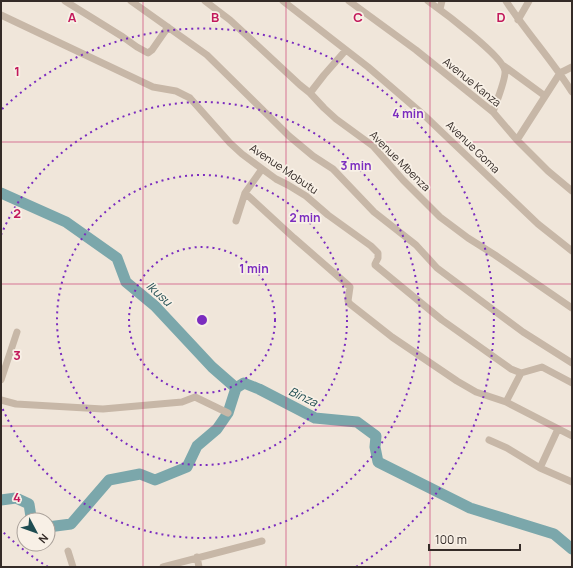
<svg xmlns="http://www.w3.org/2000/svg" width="573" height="568" viewBox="0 0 573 568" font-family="Manrope,sans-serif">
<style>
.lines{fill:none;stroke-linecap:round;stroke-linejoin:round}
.river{stroke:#7ba7ab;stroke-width:11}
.street{stroke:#c7b7a7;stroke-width:7}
.grid{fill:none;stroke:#c2185b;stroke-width:1;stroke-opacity:0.55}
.ring{fill:none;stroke:#7b2cbf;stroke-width:2;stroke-dasharray:2 4}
.labels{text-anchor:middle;stroke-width:3.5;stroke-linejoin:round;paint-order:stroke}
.street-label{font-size:11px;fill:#342b27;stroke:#f8f0e6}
.water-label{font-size:12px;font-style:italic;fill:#1f4d52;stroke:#f8f0e6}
.grid-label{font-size:13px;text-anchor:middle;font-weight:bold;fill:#c2185b;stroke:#f8f0e6;stroke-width:3.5;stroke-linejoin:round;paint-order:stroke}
.centre{fill:#7b2cbf;stroke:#f8f0e6;stroke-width:2}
.ring-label{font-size:12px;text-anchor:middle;font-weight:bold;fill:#7b2cbf;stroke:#f8f0e6;stroke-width:3.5;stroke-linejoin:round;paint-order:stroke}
</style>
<rect width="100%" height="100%" fill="#f0e6da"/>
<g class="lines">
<path class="river" d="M1 193 66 222 117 258 126 282 155 306 212 367 236 388
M1 500 16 498 29 504 31 517 35 520
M48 527 71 524 109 480 140 474 155 480 187 467 197 446 217 429 228 413 236 388 244 383 259 389 315 418 357 422 376 436 375 447 378 462 470 508 554 534 572 549"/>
<path class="street" d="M65 1 123 37 137 47 148 53 152 50 168 27
M131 1 207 55 289 136 313 156 333 169 374 212 416 245 437 268 523 332 572 363
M205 1 230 20 300 85 310 93 324 108 336 119 373 146 403 180 440 217 468 238 495 255 572 308
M283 1 368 67 426 117 538 224 572 251
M349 1 416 50 493 112 517 140 548 171 572 191
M428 1C442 11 504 57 505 71 506 79 496 103 493 112
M506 1C526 32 552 60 572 92
M440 9 442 1
M1 15 153 87 176 91 190 98 230 143 242 154 276 179 288 185 306 196 328 215 371 246 378 253V258L375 264V265L442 320 511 369 521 373 542 367 572 383
M518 20 529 1
M504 66 545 96
M310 93 324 75 345 51
M517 140 560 73 572 67
M245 193 294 238 348 285 350 287 348 301 350 304 392 337 457 381 476 392 506 402 572 436
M236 221 245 193 262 169
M1 380 17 332
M1 400 16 404 103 409 182 402 195 397 228 413
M506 402 521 373
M489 440 507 448 540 468 572 482
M540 468 558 429
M68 551 73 567
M197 557 199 567
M163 567 262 541"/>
</g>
<path class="grid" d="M143 1V567M286 1V567M430 1V567M1 142H572M1 284H572M1 426H572"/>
<g class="ring">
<circle cx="202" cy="320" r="73"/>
<circle cx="202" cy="320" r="145"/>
<path d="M1 235A218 218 0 1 1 1 405"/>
<path d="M48 567A291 291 0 0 1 2 531M2 109A291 291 0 1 1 356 567"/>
</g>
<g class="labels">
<g class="street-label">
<text transform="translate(472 82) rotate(39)" y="4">Avenue Kanza</text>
<text transform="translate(473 147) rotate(44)" y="4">Avenue Goma</text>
<text transform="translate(400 161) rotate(45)" y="4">Avenue Mbenza</text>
<text transform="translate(284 169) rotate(34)" y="4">Avenue Mobutu</text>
</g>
<g class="water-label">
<text transform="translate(159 294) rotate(43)" y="4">Ikusu</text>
<text transform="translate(303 397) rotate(25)" y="4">Binza</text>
</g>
</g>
<g class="grid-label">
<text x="72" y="22">A</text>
<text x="215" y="22">B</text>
<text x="358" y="22">C</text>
<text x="501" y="22">D</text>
<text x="17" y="76">1</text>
<text x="17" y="218">2</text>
<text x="17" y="360">3</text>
<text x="17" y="502">4</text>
</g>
<circle cx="202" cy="320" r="6" class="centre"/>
<g class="ring-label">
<text x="408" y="118">4 min</text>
<text x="356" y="170">3 min</text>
<text x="305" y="222">2 min</text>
<text x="254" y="273">1 min</text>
</g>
<rect width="573" height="568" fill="none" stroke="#342b27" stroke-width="4"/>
<g transform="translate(36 532) rotate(131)"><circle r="19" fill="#f8f0e6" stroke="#aaa19a"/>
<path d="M0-3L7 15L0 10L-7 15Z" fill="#1f4d52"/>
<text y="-6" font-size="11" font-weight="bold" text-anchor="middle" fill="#342b27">N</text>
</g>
<path d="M429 544v6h91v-6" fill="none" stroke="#342b27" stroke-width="2"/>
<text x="435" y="544" font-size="12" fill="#342b27" stroke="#f8f0e6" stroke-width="3" paint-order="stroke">100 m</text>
</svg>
